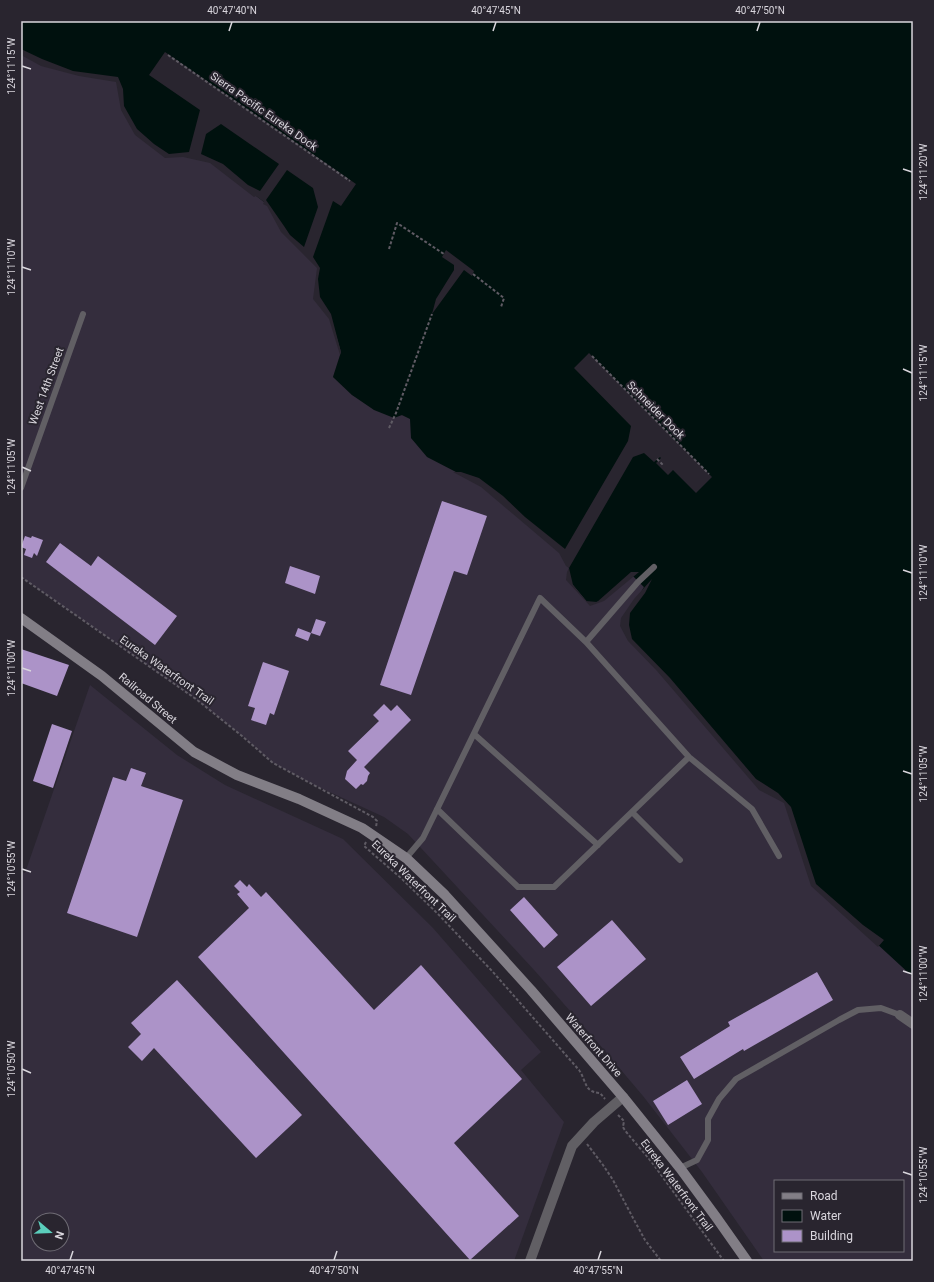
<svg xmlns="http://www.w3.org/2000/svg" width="934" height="1282" viewBox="0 0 934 1282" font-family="Roboto,sans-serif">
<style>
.built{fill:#342d3d;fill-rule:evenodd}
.water{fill:#00110e}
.pier{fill:#29252f;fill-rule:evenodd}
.building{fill:#ac93c8}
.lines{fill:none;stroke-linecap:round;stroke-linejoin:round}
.path{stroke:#5f5b64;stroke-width:2;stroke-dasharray:3 2;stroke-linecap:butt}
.lane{stroke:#615f64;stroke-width:6}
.street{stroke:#615f64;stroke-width:10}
.secondary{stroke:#827e86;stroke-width:10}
.ticks{fill:none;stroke:#d9d6dd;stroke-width:1.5}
.labels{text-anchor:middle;stroke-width:4;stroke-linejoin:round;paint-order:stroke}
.street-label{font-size:11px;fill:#d9d6dd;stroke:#29252f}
.neatline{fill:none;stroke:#d9d6dd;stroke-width:1.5}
.ticks-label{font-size:10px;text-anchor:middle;fill:#d9d6dd}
</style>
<rect width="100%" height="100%" fill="#29252f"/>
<path class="built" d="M21 52 117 80 183 155 211 161 269 205 319 268 341 352 333 377 352 395 411 419V438L483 486 632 575 644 587 786 802 890 955 913 977V1005L911 1007 913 1040V1261H764L702 1172 643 1096 599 1044 535 971 408 834 384 817 310 783 273 763 242 736 196 699 21 577ZM775 1181H903V1251H775Z
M90 685 177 755 225 785 343 839 433 928 541 1052 521 1070 564 1122 514 1261H21V871L25 873ZM38 1220H62V1244H38Z"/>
<path class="water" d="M21 21H913V977L813 885 786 802 760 788 630 639 622 625 644 587 632 575 603 600 589 604 568 579 569 568 561 551 483 486 427 457 411 438 410 419 402 415 394 418 374 410 352 395 333 377 341 352 331 318 315 298 319 268 283 231 268 205 211 161 183 155 164 156 136 133 123 109 117 80 79 74 21 52Z"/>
<path class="pier" d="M21 49 42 59 73 71 118 77 123 89 124 106 137 129 154 144 169 154 189 152 200 110 149 75 165 52 356 184 341 206 333 201 313 257 320 268 318 279 320 297 331 314 341 352 340 355 329 319 313 299 317 268 281 232 267 206 263 204 264 202 256 196 254 197 210 163 183 157 165 158 135 135 121 110 116 82 79 76 41 66 21 55ZM221 124 279 164 260 191 248 185 223 164 201 154 206 134ZM287 170 313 188 318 207 304 247 290 235 284 226 266 200Z
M446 250 474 271 472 276 464 270 432 314 436 299 454 270V265L442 257Z
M589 353 712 477 696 493 673 470 668 475 656 463 661 458 660 457 654 462 644 453 633 457 569 568 573 585 586 601 597 602 631 572H639L604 601 590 606 566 580 567 572 569 568 566 566 559 553 481 487 453 472H461L479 478 503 496 525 517 565 549 628 441 631 426 574 368Z
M652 579 645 593 630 613 629 625 632 639 670 678 756 779 778 793 791 807 816 884 863 925 884 940 878 947 811 886 784 803 759 790 657 671 628 641 620 626 621 618 634 599Z"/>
<path class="building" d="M442 501 487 516 467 575 454 571 411 695 380 685Z
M25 536 31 538 32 536 43 540 37 556 34 553 32 558 24 555 26 549 21 547Z
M60 543 91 566 98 556 177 616 155 645 46 562Z
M290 566 320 576 315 594 285 583Z
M316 619 326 622 320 636 311 633 308 641 295 636 298 628 311 633Z
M21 649 69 665 57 696 21 683Z
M263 662 289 671 274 715 270 713 266 725 251 720 255 708 248 706Z
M384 704 391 711 397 705 411 720 364 767 370 773 368 776 367 781 363 785 361 784 356 789 345 779 347 771 357 760 348 751 379 721 373 715Z
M52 724 72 731 53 788 33 781Z
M131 768 146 773 141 786 183 800 137 937 67 913 113 777 126 781Z
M240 880 247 887 249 884 261 897 266 892 374 1010 421 965 522 1079 454 1143 519 1216 470 1260 198 957 249 908 237 894 240 892 234 886Z
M524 897 558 935 544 948 510 910Z
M612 920 646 959 591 1006 557 967Z
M817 972 833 1000 744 1051 743 1049 694 1079 680 1057 730 1026 728 1022Z
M177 980 302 1115 256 1158 154 1048 142 1061 128 1047 141 1034 131 1023Z
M687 1080 702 1104 668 1125 653 1101Z"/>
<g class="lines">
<path class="path" d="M168 55 350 181
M389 249 397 223 444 254
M473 274 504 298 501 307
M592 356 709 474
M389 428 396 413 432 314
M657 459 664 466
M21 577 196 699 242 736 273 763 373 817 377 821 376 827
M366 842 364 846 402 879 438 914 493 972 579 1070C587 1082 584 1092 600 1093L605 1099
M618 1115 624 1121C624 1122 623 1126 623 1127 624 1131 652 1161 656 1168L724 1261
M587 1144 603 1165 613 1180 633 1218 645 1240 661 1261"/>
<path class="lane" d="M21 488 83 314
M586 642 638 582 654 567
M474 734 598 845
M437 809 518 887H554L689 757
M632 812 680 860
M406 858 423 838 540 598 586 642 689 757 752 809 779 856
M680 1168 697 1160 708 1140V1119L719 1099 736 1079 839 1020 858 1010 881 1008 900 1015"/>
<path class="street" d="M900 1015 913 1024
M530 1261 572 1146 594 1122 623 1097"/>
<path class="secondary" d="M21 618 102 676 194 752 237 775 299 799 362 828 406 858 445 895 531 990 623 1097 680 1168 716 1217 747 1261"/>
</g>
<path class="ticks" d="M229 31 232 22M493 31 496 22M757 31 760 22M22 66 31 69M903 169 912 172M22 267 31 270M903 369 912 373M22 467 31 471M903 570 912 573M22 668 31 671M903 771 912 774M22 869 31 872M903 971 912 974M22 1069 31 1073M903 1172 912 1175M70 1260 73 1251M334 1260 337 1251M598 1260 601 1251"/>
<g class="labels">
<g class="street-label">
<text transform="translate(264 111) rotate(35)" y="4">Sierra Pacific Eureka Dock</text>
<text transform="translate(46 386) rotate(-70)" y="4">West 14th Street</text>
<text transform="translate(656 410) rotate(45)" y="4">Schneider Dock</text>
<text transform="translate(167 670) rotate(35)" y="4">Eureka Waterfront Trail</text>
<text transform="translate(148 698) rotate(40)" y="4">Railroad Street</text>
<text transform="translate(414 881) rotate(44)" y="4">Eureka Waterfront Trail</text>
<text transform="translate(594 1045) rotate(49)" y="4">Waterfront Drive</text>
<text transform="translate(677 1185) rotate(53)" y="4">Eureka Waterfront Trail</text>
</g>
</g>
<rect width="934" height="1282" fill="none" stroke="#29252f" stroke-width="44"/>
<rect x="774" y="1180" width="130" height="72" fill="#29252f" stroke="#6f6c75"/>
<rect x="782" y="1193" width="20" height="6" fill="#827e86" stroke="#6f6c75"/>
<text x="810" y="1200" font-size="12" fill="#d9d6dd">Road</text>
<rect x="782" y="1210" width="20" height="12" fill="#00110e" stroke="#6f6c75"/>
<text x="810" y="1220" font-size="12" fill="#d9d6dd">Water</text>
<rect x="782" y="1230" width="20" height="12" fill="#ac93c8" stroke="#6f6c75"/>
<text x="810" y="1240" font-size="12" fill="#d9d6dd">Building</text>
<g transform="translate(50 1232) rotate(109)"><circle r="19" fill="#29252f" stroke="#6f6c75"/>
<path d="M0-3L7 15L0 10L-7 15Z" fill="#5bcebc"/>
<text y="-6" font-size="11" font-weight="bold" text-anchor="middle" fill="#d9d6dd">N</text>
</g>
<rect x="22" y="22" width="890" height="1238" class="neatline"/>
<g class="ticks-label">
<text x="232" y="14">40°47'40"N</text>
<text x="496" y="14">40°47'45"N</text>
<text x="760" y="14">40°47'50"N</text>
<text transform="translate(11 66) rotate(-90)" y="4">124°11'15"W</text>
<text transform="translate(923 172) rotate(-90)" y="4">124°11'20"W</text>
<text transform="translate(11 267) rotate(-90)" y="4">124°11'10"W</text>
<text transform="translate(923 373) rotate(-90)" y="4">124°11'15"W</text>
<text transform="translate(11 467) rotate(-90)" y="4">124°11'05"W</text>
<text transform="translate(923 573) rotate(-90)" y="4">124°11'10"W</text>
<text transform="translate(11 668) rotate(-90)" y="4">124°11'00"W</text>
<text transform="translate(923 774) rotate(-90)" y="4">124°11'05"W</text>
<text transform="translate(11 869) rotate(-90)" y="4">124°10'55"W</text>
<text transform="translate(923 974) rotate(-90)" y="4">124°11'00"W</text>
<text transform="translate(11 1069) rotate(-90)" y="4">124°10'50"W</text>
<text transform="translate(923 1175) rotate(-90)" y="4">124°10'55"W</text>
<text x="70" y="1274">40°47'45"N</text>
<text x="334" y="1274">40°47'50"N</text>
<text x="598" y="1274">40°47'55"N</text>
</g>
</svg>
